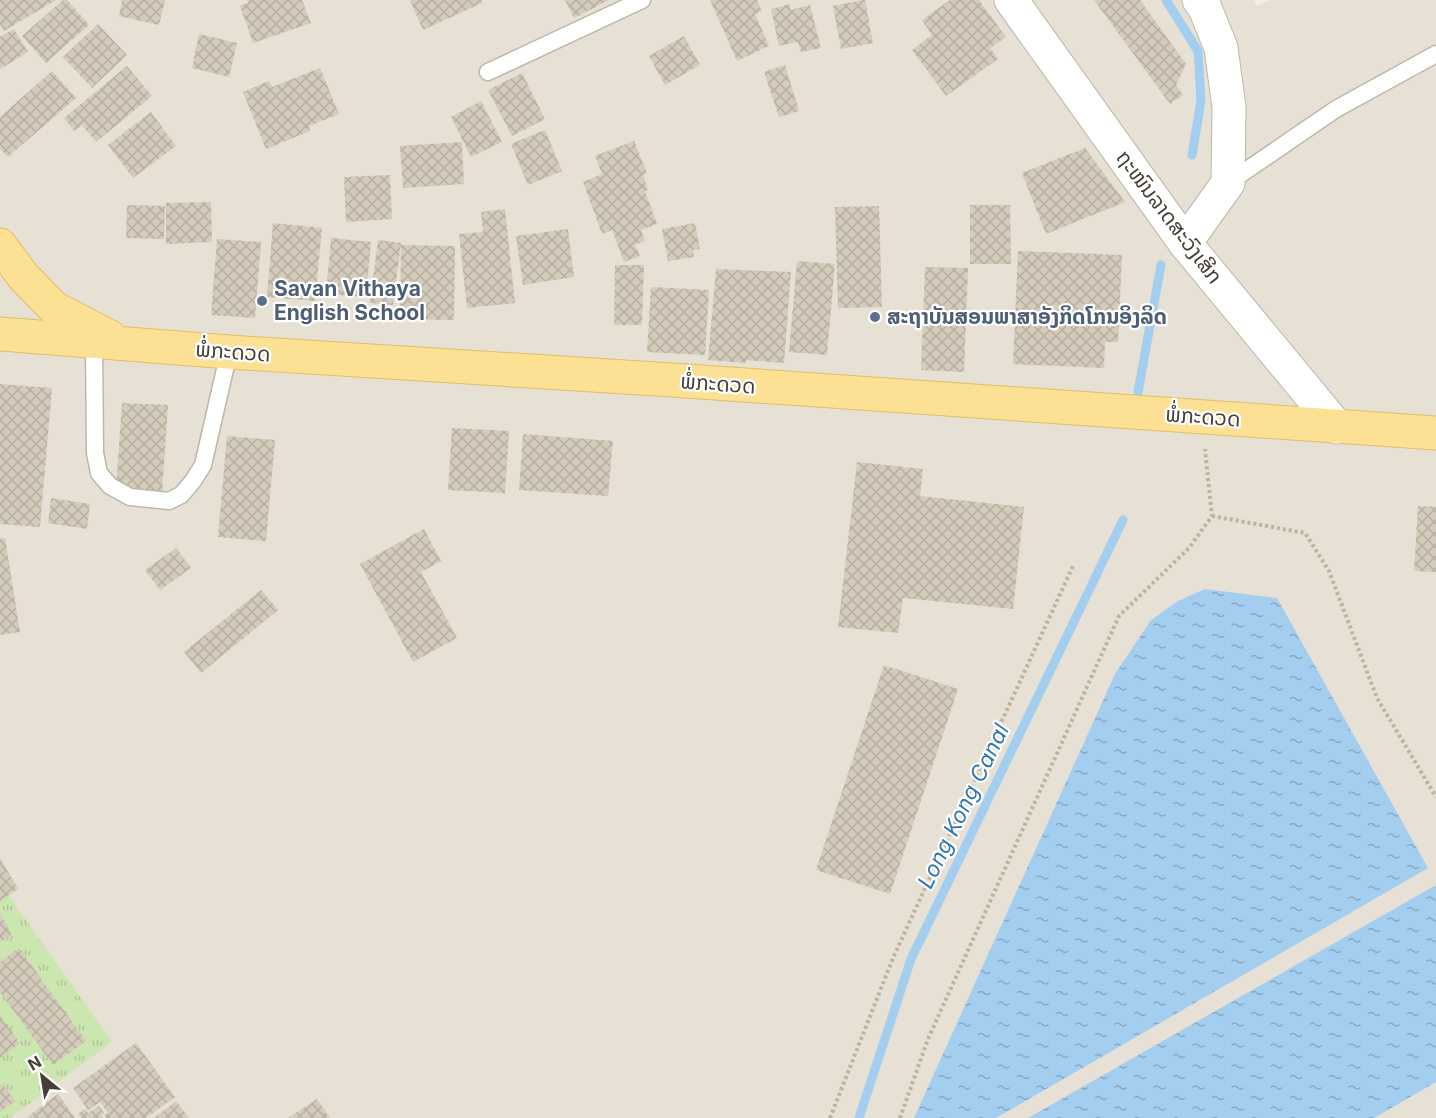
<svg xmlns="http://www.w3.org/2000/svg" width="1436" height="1118" viewBox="0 0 1436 1118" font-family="Inter,'Noto Sans Lao',sans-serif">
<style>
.residential{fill:#e6e1d4}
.grass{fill:url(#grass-tufts)}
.water{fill:url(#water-ripples)}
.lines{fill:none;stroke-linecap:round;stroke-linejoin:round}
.stream{stroke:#a3ceef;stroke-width:9}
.building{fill:url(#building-cross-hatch)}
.service-casing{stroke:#beb7a9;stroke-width:19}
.minor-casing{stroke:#beb7a9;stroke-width:35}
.tertiary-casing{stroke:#beb7a9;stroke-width:35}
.primary-casing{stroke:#e1bf65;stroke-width:35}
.path{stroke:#bfb39a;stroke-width:4;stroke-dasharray:3 3;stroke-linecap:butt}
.service{stroke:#fff;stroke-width:16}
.minor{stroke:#fff;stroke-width:33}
.tertiary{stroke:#fff;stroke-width:33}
.primary{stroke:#fce195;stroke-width:33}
.service-dot{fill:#5c6f8a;stroke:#fff;stroke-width:2}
.labels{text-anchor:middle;stroke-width:4.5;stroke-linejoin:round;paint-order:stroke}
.street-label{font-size:21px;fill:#453f35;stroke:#fff}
.service-label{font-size:21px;font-weight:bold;fill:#4e5e75;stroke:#fff;text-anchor:start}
.water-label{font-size:22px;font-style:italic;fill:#3177af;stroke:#fff}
</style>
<defs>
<pattern id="grass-tufts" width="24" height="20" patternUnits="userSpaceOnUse" patternTransform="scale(1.5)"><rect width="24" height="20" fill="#cce6af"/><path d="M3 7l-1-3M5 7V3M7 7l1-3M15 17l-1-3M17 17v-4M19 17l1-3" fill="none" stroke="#b1c697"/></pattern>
<pattern id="water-ripples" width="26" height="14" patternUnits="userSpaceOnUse" patternTransform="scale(1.5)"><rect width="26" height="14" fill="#a3ceef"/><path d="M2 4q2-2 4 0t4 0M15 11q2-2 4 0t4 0" fill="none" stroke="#87a9c2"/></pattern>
<pattern id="building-cross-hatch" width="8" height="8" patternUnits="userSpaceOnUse" patternTransform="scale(1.5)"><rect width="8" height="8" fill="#d4cbbb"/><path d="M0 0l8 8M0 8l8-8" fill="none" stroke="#b7afa1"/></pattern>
</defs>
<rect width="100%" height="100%" fill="#f3efe6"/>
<path class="residential" d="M0 0H1253L1257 6 1270 0H1436V1118H0Z"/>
<path class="grass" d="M0 858 18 889 9 896 112 1042 10 1118H0Z"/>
<path class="water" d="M1205 589 1277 598 1428 868 996 1118H914L1115 674 1151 620 1178 601Z
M1436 885V1082L1374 1118H1028Z"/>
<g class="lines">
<path class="stream" d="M1166 0 1198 51 1201 101 1192 155
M1138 392 1161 265
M859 1118 911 959 1123 520"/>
</g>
<path class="building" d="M0 0H56L4 31 0 24Z
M63 0H67L89 25 46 63 22 36Z
M122 0H165L159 25 119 16Z
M247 0H302L311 23 253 43 240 6 248 3Z
M410 0H481L482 3 423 30Z
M565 0H609L574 18Z
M710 0H757L762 11 755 14 769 46 737 61Z
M863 0H865L873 43 841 49 833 6Z
M950 0H979L1006 37 990 48 998 59 946 96 912 50 932 35 922 20Z
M1094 0H1140L1186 64 1176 85 1183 95 1170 104Z
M790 4 791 10 810 5 821 48 801 52 798 42 779 46 771 9Z
M98 24 127 55 92 88 63 57Z
M14 29 28 52 0 69V37Z
M199 34 237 43 229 77 192 68Z
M684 36 700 65 665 85 649 56Z
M785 65 799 111 779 117 764 72Z
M127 66 152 96 96 142 82 125 74 131 64 118Z
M320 68 339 114 309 126 310 131 266 149 243 92 269 81 272 87Z
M52 71 76 98 8 157 0 149V117Z
M522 73 545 119 512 136 488 90Z
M481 101 502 142 471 157 451 117Z
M151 112 176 146 133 178 108 145Z
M545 130 562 171 528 185 511 144Z
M634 141 647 173 643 175 648 190 645 191 657 224 641 230 645 241 635 245 640 256 624 262 612 230 602 234 583 182 602 174 595 156Z
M462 142 464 184 403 188 400 146Z
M1085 148 1125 202 1046 234 1022 173Z
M390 175 392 219 346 222 344 177Z
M211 202 212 242 166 244V203Z
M127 205 165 206 164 239 126 238Z
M970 205H1010L1011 264H970Z
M879 206 882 307 838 308 835 207Z
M505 209 515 303 467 308 459 234 483 232 481 212Z
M273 223 322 228 315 301 267 297Z
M695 223 700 249 693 250 694 257 668 261 662 229Z
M568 229 574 277 523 285 516 236Z
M331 238 371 242 366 297 326 294Z
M217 239 261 242 255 318 211 315Z
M378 240 401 243 393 305 370 303Z
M401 245 455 246 454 320 400 319Z
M1018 251 1122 255 1118 342H1105L1104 368 1013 364Z
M797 261 835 264 827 355 789 352Z
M615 265H644L642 325H614Z
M925 267 968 268 964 372 921 370Z
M716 269 791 272 784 363 746 360V363L708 360Z
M651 287 709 290 705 355 647 352Z
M0 384 52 388 40 527 0 524Z
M122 403 168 405 162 492 116 489Z
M452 428 509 431 505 493 448 490Z
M523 434 613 441 608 496 519 490Z
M227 436 275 440 266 541 218 537Z
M857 462 923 469 920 496 1024 507 1013 609 903 598 898 633 838 627Z
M51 498 90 504 87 529 48 523Z
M1418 506 1436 507V572L1414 571Z
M424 529 441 561 421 572 457 638 413 662 360 564Z
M5 538 20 632 0 635V539Z
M176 548 191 568 160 590 145 570Z
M261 590 278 610 201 673 184 652Z
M884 665 958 689 890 894 816 870Z
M0 858 18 889 0 901Z
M0 914 12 934 0 942Z
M19 948 86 1041 53 1065 0 992V962Z
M0 1015 20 1043 0 1058Z
M136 1043 175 1097 146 1118H106L104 1115 108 1113 100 1102 88 1110 73 1088Z
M3 1084 15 1101 0 1112V1086Z
M58 1094 75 1118H26Z
M317 1099 330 1118H288Z
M176 1101 189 1118H154Z
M99 1106 104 1113 101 1115 103 1118H81L78 1114 85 1109 88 1113Z"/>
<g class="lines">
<g class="service-casing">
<path id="service" d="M488 72 642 0
M1228 183 1336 109 1436 54
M94 341 95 453 99 473 110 486 130 497 169 501 181 495 193 481 203 465 229 352"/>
</g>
<g class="minor-casing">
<path id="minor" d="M1185 243 1228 183 1229 107 1221 48 1205 8 1199 0"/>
</g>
<g class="tertiary-casing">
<path id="tertiary" d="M1011 0 1185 243 1337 427"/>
</g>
<g class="primary-casing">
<path id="primary" d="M0 245 23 276 54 308 110 337
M0 334 229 352 672 380 1436 433"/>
</g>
<path class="path" d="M1212 516 1305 533 1329 571 1377 698 1436 797
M830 1118 893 958 1073 566
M900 1118 928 1039 1119 616 1189 548 1212 516 1205 449"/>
<use href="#service" class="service"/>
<use href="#minor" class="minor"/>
<use href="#tertiary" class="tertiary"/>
<use href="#primary" class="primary"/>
</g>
<g class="service-dot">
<circle cx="262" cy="301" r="6"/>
<circle cx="875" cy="317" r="6"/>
</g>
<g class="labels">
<g class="street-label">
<text transform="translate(1169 217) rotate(53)" y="7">ຖະໜົນລາດສະວົງເສິກ</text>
<text transform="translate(233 352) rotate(4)" y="7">ພໍ່ກະດວດ</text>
<text transform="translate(718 384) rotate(4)" y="7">ພໍ່ກະດວດ</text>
<text transform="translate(1203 417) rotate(4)" y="7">ພໍ່ກະດວດ</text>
</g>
<g class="service-label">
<text x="274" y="296">Savan Vithaya<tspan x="274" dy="24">English School</tspan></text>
<text x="887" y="324">ສະຖາບັນສອນພາສາອັງກິດໂກນອິງລິດ</text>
</g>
<g class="water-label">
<text transform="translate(963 806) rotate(-64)" y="8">Long Kong Canal</text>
</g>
</g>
<g transform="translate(42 1076) rotate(330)" stroke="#ffffff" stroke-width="4.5" paint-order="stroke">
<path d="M0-4.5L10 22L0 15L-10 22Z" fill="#453f35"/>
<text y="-9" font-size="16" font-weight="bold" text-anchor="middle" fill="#453f35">N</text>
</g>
</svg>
